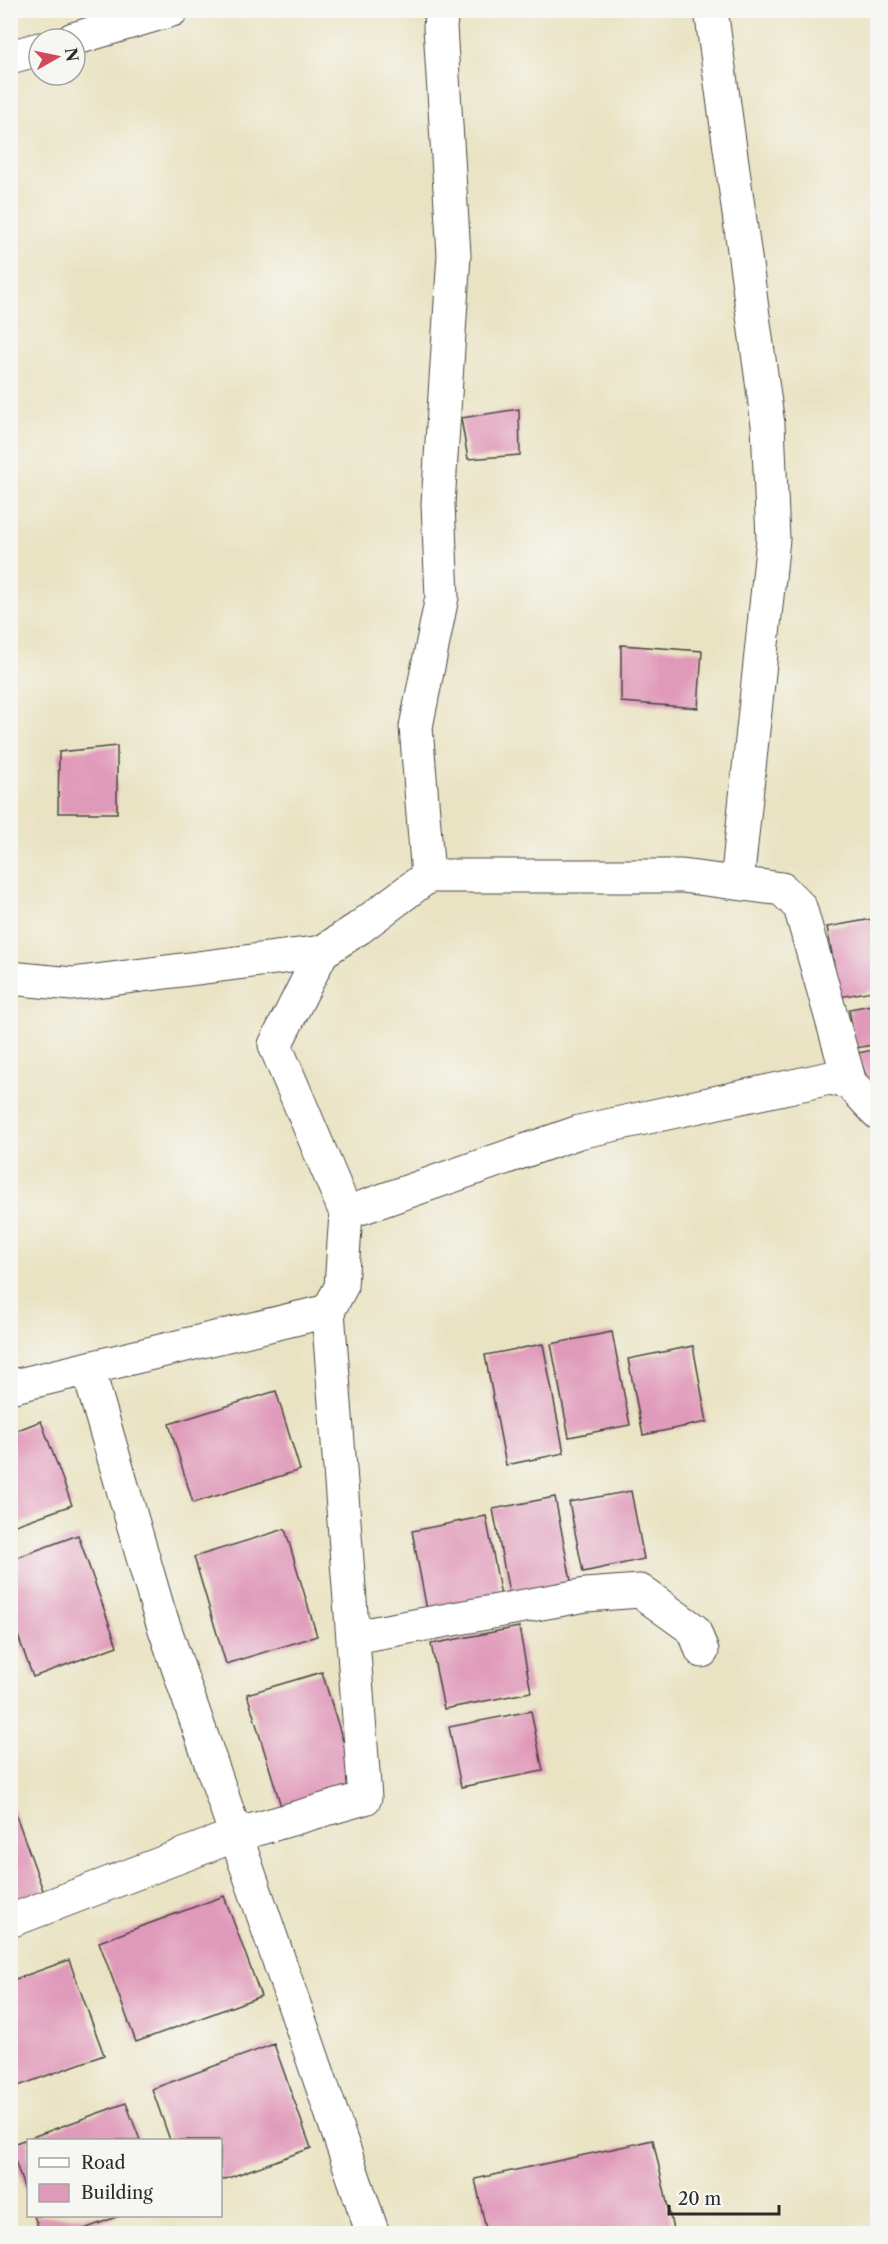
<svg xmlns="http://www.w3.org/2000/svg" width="888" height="2244" viewBox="0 0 888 2244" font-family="'Libre Caslon Text',serif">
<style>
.building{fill:#e09ab9}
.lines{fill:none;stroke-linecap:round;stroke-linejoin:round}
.minor-casing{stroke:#484742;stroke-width:35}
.minor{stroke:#fff;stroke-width:33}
</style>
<rect width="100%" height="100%" fill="#f6f6f2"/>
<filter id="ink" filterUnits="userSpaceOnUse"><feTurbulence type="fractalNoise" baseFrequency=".0167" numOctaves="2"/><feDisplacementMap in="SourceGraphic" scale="12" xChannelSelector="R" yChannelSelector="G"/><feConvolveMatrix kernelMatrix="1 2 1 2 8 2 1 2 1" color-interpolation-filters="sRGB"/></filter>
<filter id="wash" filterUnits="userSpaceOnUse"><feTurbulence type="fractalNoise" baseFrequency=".008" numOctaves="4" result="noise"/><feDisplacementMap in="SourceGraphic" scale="24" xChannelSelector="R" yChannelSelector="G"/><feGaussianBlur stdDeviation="1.35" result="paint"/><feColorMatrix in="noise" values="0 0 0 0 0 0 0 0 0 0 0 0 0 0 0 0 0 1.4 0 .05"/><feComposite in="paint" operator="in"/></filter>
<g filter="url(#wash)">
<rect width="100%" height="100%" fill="#eae3c3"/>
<g id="blocks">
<path class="building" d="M519 409 520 455 468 459 461 418Z
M621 645 702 651 698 708 621 702Z
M117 746V813H58L59 752Z
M878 918V990L840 997 827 927Z
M878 1004V1044L856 1048 849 1009Z
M878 1049V1093H872L858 1053Z
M612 1332 630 1425 569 1437 551 1344Z
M543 1344 564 1453 506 1465 485 1355Z
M693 1346 707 1422 643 1435 628 1359Z
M276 1391 300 1470 193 1503 169 1424Z
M41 1421 72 1505 10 1527V1433Z
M631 1491 644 1559 583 1572 569 1502Z
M555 1497 572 1586 510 1598 493 1509Z
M486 1516 501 1596 427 1610 412 1531Z
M285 1529 317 1636 226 1664 194 1557Z
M78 1535 117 1646 33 1677 10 1614V1560Z
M519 1627 531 1692 444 1709 431 1644Z
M322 1672 359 1793 284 1816 247 1694Z
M531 1711 543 1771 461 1787 449 1727Z
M11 1801 44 1893 10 1906V1802Z
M224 1896 261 1996 136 2042 99 1942Z
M69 1960 104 2055 10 2089V1981Z
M274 2044 311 2148 220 2181V2140H170L152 2089Z
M126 2103 140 2140H28V2200L10 2145Z
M653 2140 674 2234H487L475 2179Z
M34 2216H119L71 2234H41Z"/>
</g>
</g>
<g filter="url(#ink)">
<use href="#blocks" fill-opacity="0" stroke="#484742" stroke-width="1.5"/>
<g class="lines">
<g class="minor-casing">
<path id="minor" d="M711 10 768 425 773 539 737 883
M73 39 172 10
M10 57 39 49
M428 876 416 727 442 597 438 504 454 255 440 27 442 10
M10 978 72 984 322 952
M346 1213 579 1132 830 1078 850 1083
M88 1369 158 1609 373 2234
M10 1387 328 1311
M353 1637 586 1595 640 1591 694 1630 702 1651
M10 1921 236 1835 365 1798 328 1311 341 1287 346 1213 275 1045 322 952 359 928 428 876H682L782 889 800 907 850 1083 878 1113"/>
</g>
<use href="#minor" class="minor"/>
</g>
</g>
<rect width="888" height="2244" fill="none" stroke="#f6f6f2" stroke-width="36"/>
<rect x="27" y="2139" width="195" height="78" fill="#f6f6f2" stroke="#a5a5a2" stroke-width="1.5"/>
<rect x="39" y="2158" width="30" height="9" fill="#ffffff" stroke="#a5a5a2" stroke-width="1.5"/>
<text x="81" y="2169" font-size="18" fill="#2b2b2b">Road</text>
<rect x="39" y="2184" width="30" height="18" fill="#e09ab9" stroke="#a5a5a2" stroke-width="1.5"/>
<text x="81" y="2199" font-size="18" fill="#2b2b2b">Building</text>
<g transform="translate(57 57) rotate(81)"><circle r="28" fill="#f6f6f2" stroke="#a5a5a2" stroke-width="1.5"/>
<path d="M0-4.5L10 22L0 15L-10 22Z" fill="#d1495b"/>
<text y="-9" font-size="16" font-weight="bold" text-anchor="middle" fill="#2b2b2b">N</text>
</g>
<path d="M669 2205v9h110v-9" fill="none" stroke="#2b2b2b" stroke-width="3"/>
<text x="678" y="2205" font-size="18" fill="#2b2b2b" stroke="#f6f6f2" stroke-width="4.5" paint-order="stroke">20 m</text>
</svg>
